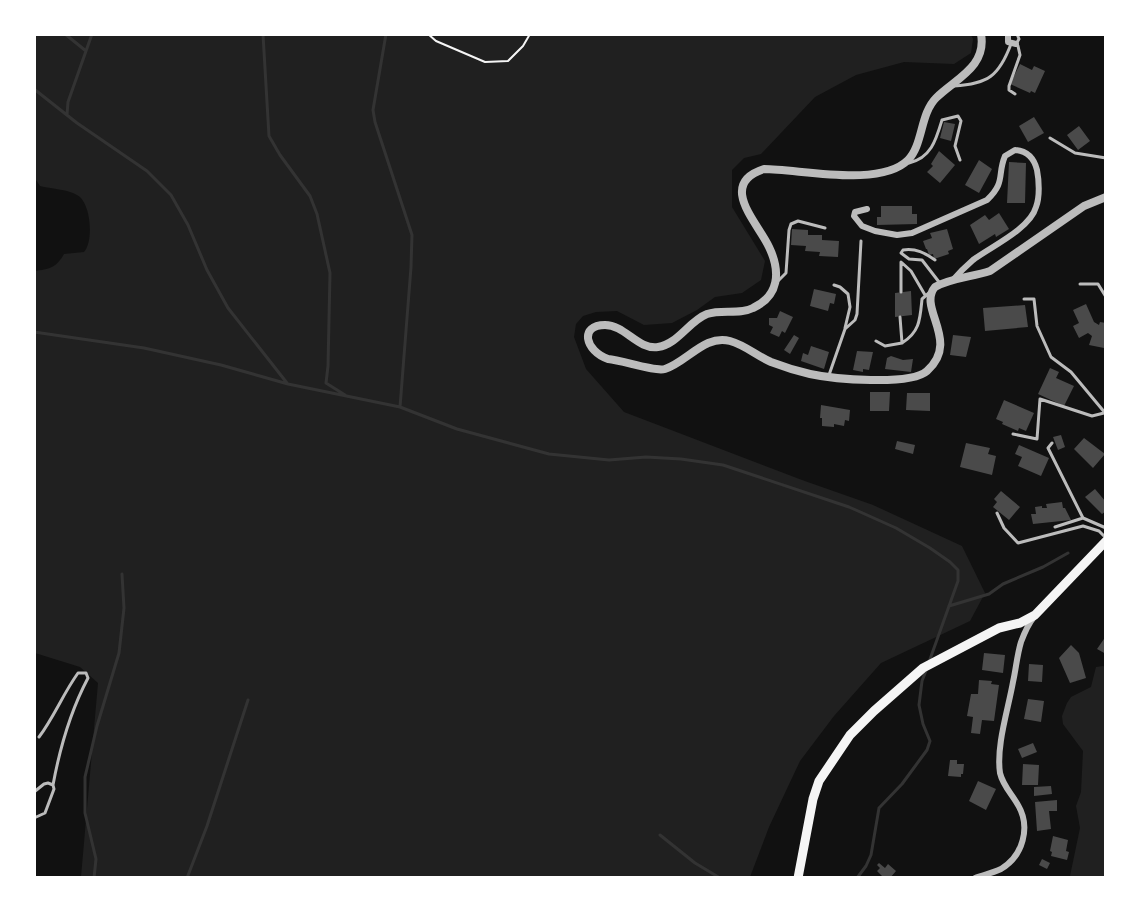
<svg xmlns="http://www.w3.org/2000/svg" width="1140" height="912" viewBox="0 0 1140 912" font-family="'Exo 2',sans-serif">
<style>
.green{fill:#202020}
.lines{fill:none;stroke-linecap:round;stroke-linejoin:round}
.stream{stroke:#333;stroke-width:3}
.building{fill:#4a4a4a}
.path{stroke:#f5f5f5;stroke-width:2}
.service{stroke:#bcbcbc;stroke-width:3}
.minor{stroke:#bcbcbc;stroke-width:6}
.tertiary{stroke:#bcbcbc;stroke-width:8}
.secondary{stroke:#f5f5f5;stroke-width:9}
</style>
<rect width="100%" height="100%" fill="#111"/>
<path class="green" d="M35 35H971L973 39 971 53 954 64 904 62 856 75 815 97 761 154 744 158 732 170V207L765 261 761 280 742 293 715 297 697 310 672 323 644 325 617 311 596 312 583 316 576 324 574 337 586 369 624 412 802 480 873 505 962 546 985 593 970 621 881 663 834 716 800 761 769 827 750 877H81L98 683 80 667 35 653 34 271C50 269 56 268 64 254L84 252C94 241 91 202 77 195 67 189 51 189 40 186L36 180Z
M1103 666 1106 667 1105 877H1072L1070 876 1080 828 1076 806 1081 792 1083 751 1063 724 1062 716 1067 703 1071 697 1091 687 1096 667Z"/>
<g class="lines">
<path class="stream" d="M65 34 86 51
M263 34 269 136 280 155 310 196 317 214 330 273 328 366 326 383 345 395
M386 34 373 110 375 122 412 235 411 267 400 407
M34 89 77 123 147 171 171 195 188 225 207 270 228 308 287 383
M67 115 68 102 92 34
M34 332 144 348 221 365 288 384 400 407 457 429 549 454 609 460 646 457 681 459 723 465 849 507 896 528 930 548 950 562 958 570V581L929 662
M949 606 989 594 1003 584 1043 567 1068 553
M660 835 695 863 720 878
M94 878 96 859 85 813V777L97 726 119 653 124 608 122 574
M187 878 207 826 248 700
M857 878 866 866 871 855 879 808 902 784 927 750 930 741 923 724 919 705 922 681 927 668"/>
</g>
<path class="building" d="M1020 64 1032 70 1034 66 1045 71 1035 93 1031 91 1030 93 1010 84Z
M1034 117 1044 133 1028 142 1019 126Z
M944 122 955 124 951 141 940 138Z
M1079 126 1090 141 1078 150 1067 135Z
M939 151 955 165 940 183 927 172 933 166 931 164Z
M979 160 992 169 979 193 965 185Z
M1009 162 1026 163 1025 203H1007Z
M881 206H912V214H917V224L877 225V217H881Z
M999 213 1009 229 996 237 995 234 979 244 970 225 985 215 989 220Z
M792 229 808 230V235H822V240L839 241 838 257 819 256 820 252 805 251 806 246 791 245Z
M947 229 953 249 948 251 949 254 934 259 933 254 929 255 927 249H926L923 241 932 238 930 233Z
M814 289 836 294 834 304 830 303 828 311 810 306Z
M911 291 912 315 895 317V293Z
M1086 304 1094 322 1099 325 1100 322 1106 323 1104 348 1089 345 1092 336 1088 333 1079 338 1073 326 1079 323 1073 310Z
M1025 305 1028 327 985 331 983 308Z
M780 311 793 317 785 333 782 331 779 337 770 333 773 327 769 325V318H777Z
M794 335 799 338 790 354 784 350Z
M953 335 971 337 966 357 950 355Z
M811 346 829 352 824 369 801 361 803 353 808 355Z
M857 351 873 352 869 370 863 369V372L853 370Z
M891 356 903 360 913 359 911 372 885 369 887 358Z
M1050 368 1059 372 1056 378 1074 386 1064 406 1038 394Z
M870 392H890L889 411H870Z
M907 393H930V411L906 410Z
M1004 400 1034 413 1026 431 1019 428 1018 431 1002 424 1003 422 996 419Z
M821 405 850 410 849 421 845 420 844 426 834 424V427L822 426V418H820Z
M1061 435 1065 447 1058 450 1053 437Z
M1084 438 1105 454 1093 468 1074 449Z
M897 441 915 445 913 454 895 449Z
M966 443 990 448 988 454 996 456 992 475 960 467Z
M1019 445 1049 458 1041 476 1018 466 1022 457 1015 454Z
M1095 489 1106 502V511L1102 514 1085 497Z
M1001 491 1020 507 1009 520 993 507 997 502 994 499Z
M1062 502 1063 508H1065L1071 520 1033 524 1031 514H1036L1035 507 1042 506V508H1047L1046 504Z
M1106 636V654L1097 649Z
M1071 645 1079 653 1086 678 1070 683 1059 658Z
M984 653 1005 655 1003 673 982 670Z
M1029 664 1043 665 1042 682 1028 681Z
M979 680 992 681 991 684 999 685 994 721 982 720 980 734 971 733 973 717 967 716 971 694H978Z
M1028 699 1044 701 1041 722 1024 719Z
M1033 743 1037 752 1022 758 1018 749Z
M950 760H957V764H964L963 774H961V777L948 776Z
M1023 764 1039 765 1038 785H1022Z
M978 781 996 789 986 810 969 801Z
M1051 786 1052 794 1034 796V787Z
M1057 800V811H1049L1051 829 1037 831 1035 802Z
M1053 836 1068 840 1066 851 1069 852 1067 860 1051 856 1052 852 1050 851Z
M1042 859 1050 863 1047 869 1039 865Z
M879 863 885 868 888 864 896 871 890 878H884L877 871 880 868 877 865Z"/>
<g class="lines">
<path class="path" d="M428 34 436 41 485 62 508 61 523 46 530 34"/>
<path class="service" d="M954 86C988 84 999 76 1011 44
M1015 94 1009 90V86L1020 55 1018 46 1016 44 1019 39 1017 34
M1050 138 1075 153 1106 158
M909 163C931 158 936 140 942 120L958 116 961 121 955 146 960 160
M935 260C925 253 916 248 903 250L901 253 909 259 922 260 939 282
M778 281 786 273 789 230 791 224 798 221 825 228
M1080 284H1098L1106 297
M834 285 840 287 848 294 850 307 845 328
M901 292V262L911 271 925 295
M1024 299H1034L1037 326 1051 357 1071 372 1106 414
M900 317 902 343C920 332 920 319 922 299L930 292
M876 341 885 346 902 343
M829 375 845 329 855 320 857 314 861 241
M1013 434 1037 439 1040 399 1092 416 1104 413
M1052 443 1048 448 1083 518 1106 528
M997 513 1004 528 1018 543 1083 526 1099 531 1106 538
M1055 527 1083 518
M39 737C54 717 63 694 78 673H86L88 678C70 712 60 747 53 785
M34 792 44 784 48 783 53 785 54 789 45 813 34 818"/>
<path class="minor" d="M1008 34V42L1016 44
M867 209 855 212 854 216 862 226 875 231 897 235 912 233 987 200C1006 182 997 175 1005 156L1015 150C1027 151 1034 158 1037 170 1039 180 1040 197 1036 207 1030 229 990 247 973 260 966 266 959 273 953 280
M975 878C983 875 993 873 1001 869 1023 856 1031 827 1018 805 1012 794 1003 786 1000 773 996 746 1008 710 1013 682 1016 669 1017 655 1021 642 1024 634 1028 624 1034 617"/>
<path class="tertiary" d="M981 34C987 67 955 79 936 98 920 114 923 145 908 160 880 188 800 169 764 169 717 184 758 223 769 247 781 272 779 296 753 308 739 315 722 309 707 314 689 321 678 344 658 347 638 350 625 325 605 325 579 325 585 351 608 359 622 360 655 372 665 369 687 362 705 334 730 341 745 345 757 356 771 362 784 367 797 371 810 374 833 379 910 386 927 371 961 341 917 308 935 287 951 278 972 277 990 271L1084 206 1106 197"/>
<path class="secondary" d="M798 878 813 799 819 781 850 735 874 711 923 668 999 628 1020 623 1035 615 1106 541"/>
</g>
<rect width="1140" height="912" fill="none" stroke="#ffffff" stroke-width="72"/>
</svg>
